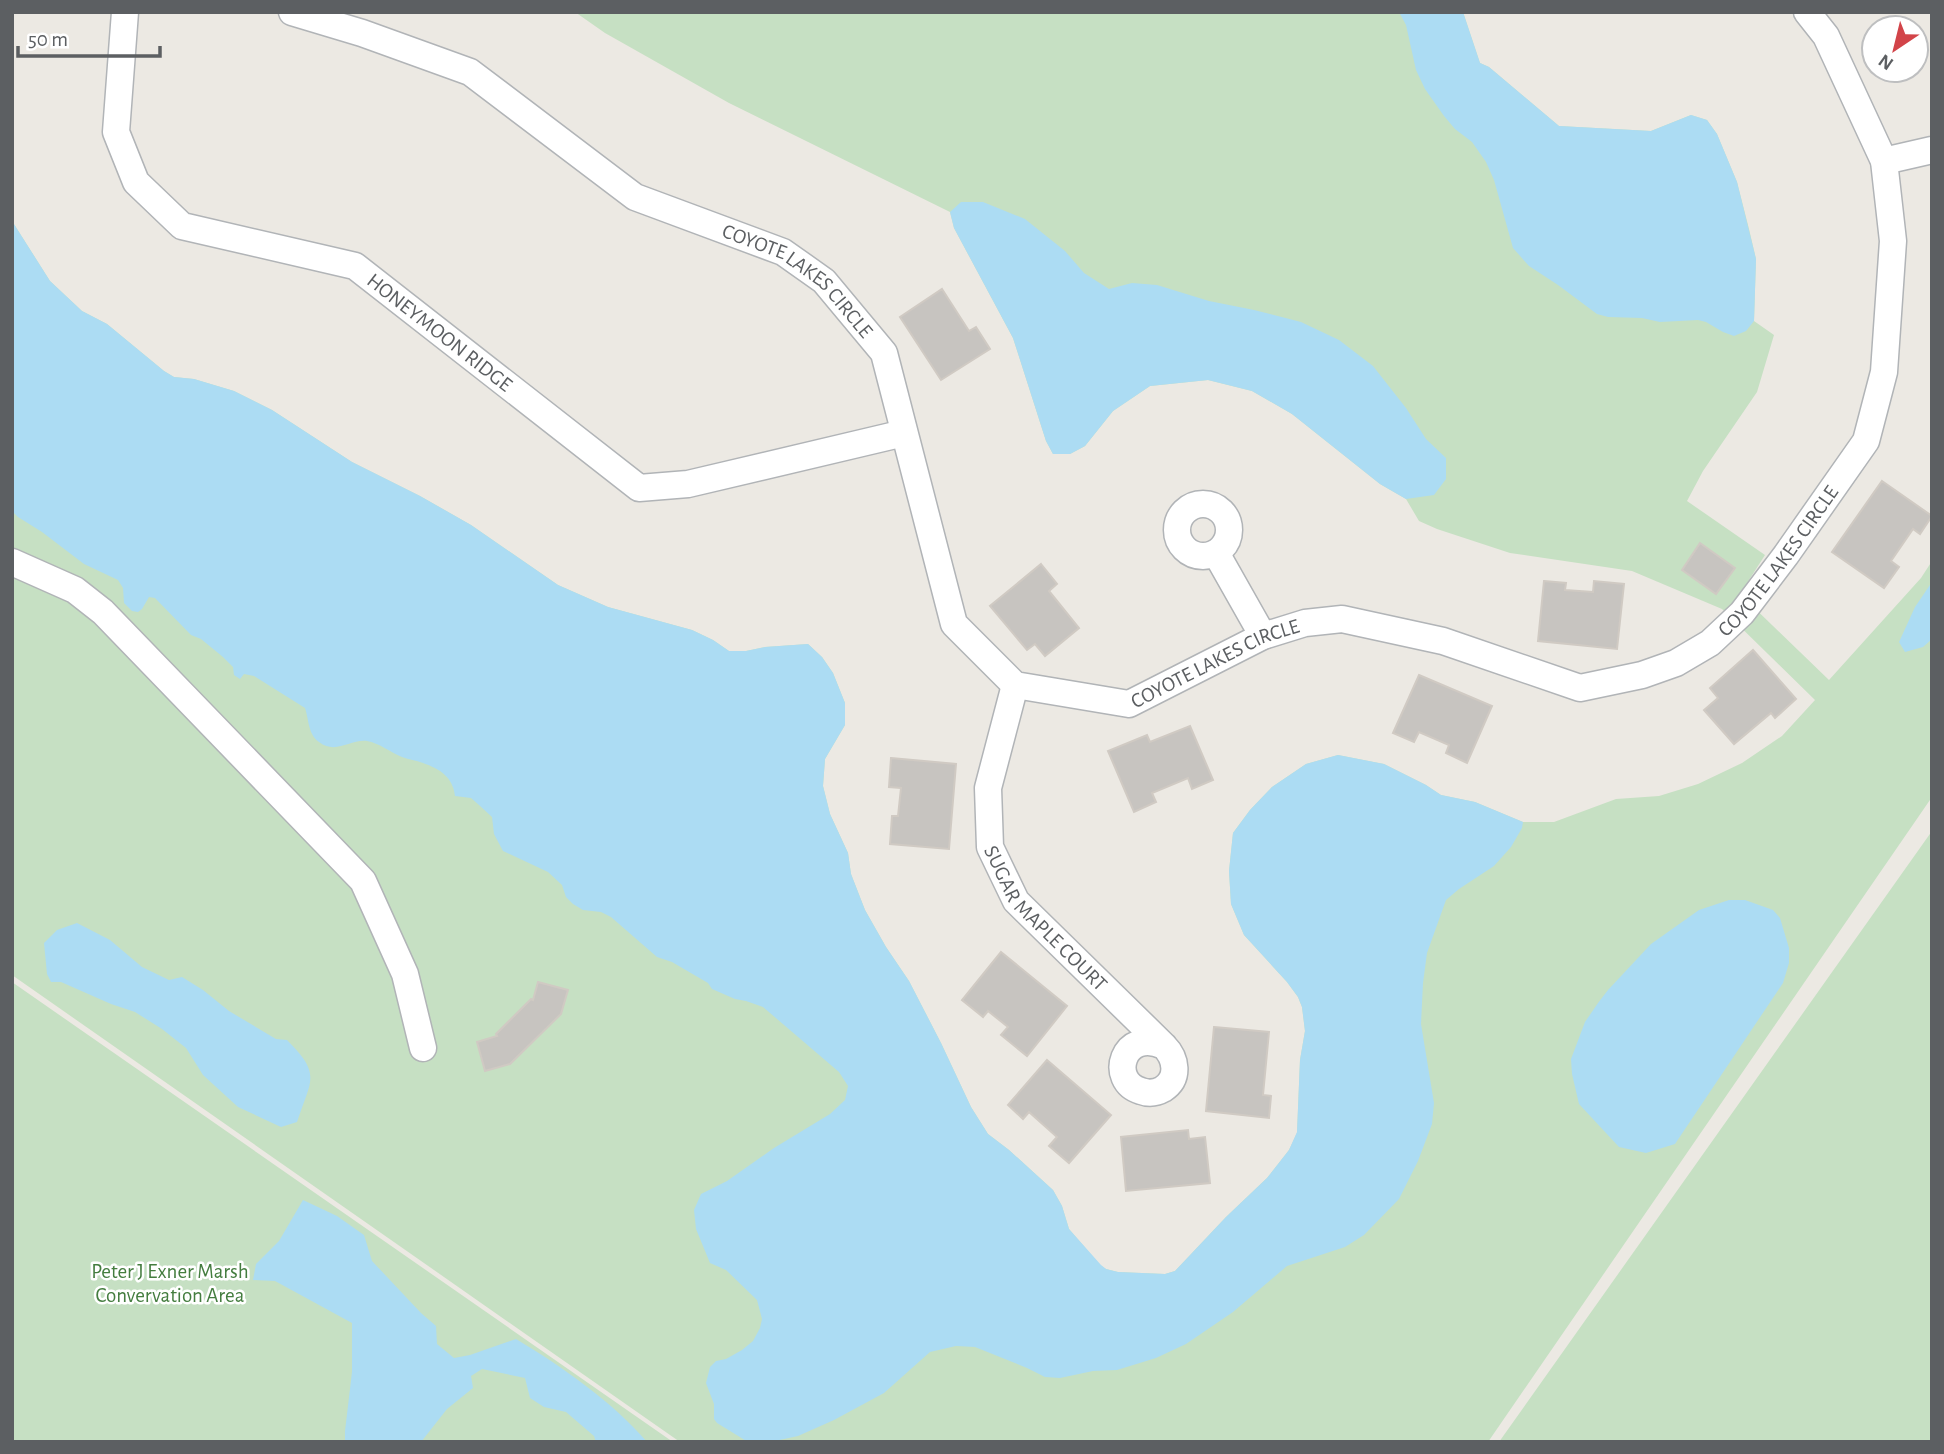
<svg xmlns="http://www.w3.org/2000/svg" width="1944" height="1454" viewBox="0 0 1944 1454" font-family="'Alegreya Sans',sans-serif">
<style>
.green{fill:#c6e0c3}
.water{fill:#acdcf3}
.building{fill:#c7c4c0;stroke:#d0cac3;stroke-width:2}
.lines{fill:none;stroke-linecap:round;stroke-linejoin:round}
.minor-casing{stroke:#b1b4b7;stroke-width:29}
.minor{stroke:#fff;stroke-width:26}
.labels{text-anchor:middle;stroke-width:5;stroke-linejoin:round;paint-order:stroke}
.street-label{font-size:21px;fill:#5c5f62;stroke:#fff}
.park-label{font-size:21px;fill:#447d3f;stroke:#fff}
</style>
<rect width="100%" height="100%" fill="#ece9e3"/>
<path class="green" d="M575 12H1463L1480 63 1489 67 1559 126 1651 131 1691 115 1707 120 1717 134 1737 182 1749 229 1756 259 1754 321 1774 335 1757 392 1703 471 1687 501 1765 555 1740 594 1829 680 1921 578 1932 561V797L1488 1442H680L12 975V221L50 281 82 311 107 324 164 371 174 377 194 379 234 391 272 410 352 462 420 496 471 525 558 585 608 607 692 630 713 640 729 651H746L765 647 808 644 822 657 833 673 845 703V725L825 759 823 786 830 814 848 853 851 874 865 910 886 947 909 981 941 1043 971 1107 988 1134 1009 1150 1053 1190 1062 1206 1069 1229 1100 1265 1106 1269 1118 1272 1165 1274 1175 1271 1226 1217 1267 1178 1289 1150 1297 1133 1300 1060 1305 1031 1302 1007 1298 997 1287 982 1244 935 1231 904 1229 871 1233 833 1250 810 1272 787 1306 764 1338 755 1384 764 1426 785 1441 795 1475 802 1523 822H1554L1616 799 1659 796 1698 784 1742 763 1782 736 1815 700 1722 609 1632 571 1510 553 1437 529 1419 521 1406 499 1380 484 1292 414 1252 391 1208 380 1150 386 1113 411 1085 446 1070 454H1053L1046 441 1013 338 954 228 950 212 729 103 605 33Z
M1932 831V1442H1499Z
M12 982 673 1442H12Z"/>
<path class="water" d="M1399 12H1463L1480 63 1489 67 1559 126 1651 131 1691 115 1707 120 1717 134 1737 182 1756 259 1754 321 1746 331 1734 336 1723 332 1706 322 1698 320 1660 322 1642 318 1608 317 1597 314 1558 285 1529 266 1513 248 1494 180 1486 162 1472 142 1455 129 1444 116 1425 89 1416 70 1406 25Z
M961 202H983L1025 219 1065 251 1084 273 1109 289 1132 283 1157 285 1209 301 1254 310 1301 322 1339 340 1373 366 1406 408 1426 439 1446 458V479L1434 495 1406 499 1380 484 1292 414 1252 391 1208 380 1150 386 1113 411 1085 446 1070 454H1053L1046 441 1013 338 954 228 950 212Z
M12 221 50 281 82 311 107 324 164 371 174 377 194 379 234 391 272 410 352 462 420 496 471 525 558 585 608 607 692 630 713 640 729 651H746L765 647 808 644 822 657 833 673 845 703V725L825 759 823 786 830 814 848 853 851 874 865 910 886 947 909 981 941 1043 971 1107 988 1134 1009 1150 1053 1190 1062 1206 1069 1229 1101 1265 1106 1269 1118 1272 1165 1274 1175 1271 1226 1217 1267 1178 1289 1150 1297 1132 1300 1060 1305 1031 1302 1007 1298 997 1287 982 1244 935 1231 904 1229 871 1233 833 1250 810 1272 787 1306 764 1338 755 1384 764 1426 785 1441 795 1475 802 1523 822 1522 828 1511 847 1494 866 1459 889 1446 900 1427 953 1423 983 1421 1024 1434 1103 1432 1124 1418 1161 1399 1199 1364 1235 1345 1247 1287 1266 1233 1312 1186 1344 1156 1358 1117 1370 1093 1371 1060 1378 1045 1377 1027 1368 975 1347 956 1346 930 1352 884 1393 834 1420 798 1436 770 1442H748L717 1423 714 1419V1404L706 1383 710 1367 716 1361 726 1359 742 1350 753 1341 760 1328 762 1319 757 1300 726 1270 710 1263 696 1229 694 1210 701 1194 727 1181 774 1148 830 1114 845 1100 848 1086 839 1072 763 1007 746 1001 735 999 712 989 708 983 672 962 657 957 611 917 601 912 583 910 573 904 566 897 562 885 548 872 503 851 494 834 492 817 479 805 471 798 455 796C453 777 440 769 423 763 416 760 409 760 402 757 390 752 379 743 367 741 350 739 336 755 319 742 308 734 309 720 305 708L254 676 244 674 240 679 234 675 233 667 223 657 201 639 191 635 155 598 149 597 142 609 138 612 132 611 124 603 123 588 118 580 84 564 42 532 18 517 12 511Z
M1932 582V639L1923 647 1905 652 1899 642 1915 607Z
M1729 900H1745L1773 910 1780 918 1789 948V963L1783 983 1675 1144 1646 1153 1619 1147 1579 1104 1572 1074 1571 1059 1585 1022 1598 1003 1608 990 1651 944 1699 910Z
M77 923 110 940 142 967 169 980 182 977 203 990 229 1011 276 1039 287 1040C322 1075 311 1079 297 1122L281 1127 238 1107 203 1075 186 1048 162 1029 135 1012 111 1004 61 982H51L47 974 44 943 57 930Z
M303 1200 337 1216 364 1235 372 1261 421 1313 436 1326 437 1344 454 1358 470 1355 516 1339C561 1366 613 1402 647 1442H596L594 1436 566 1412 544 1407 530 1398 525 1378 482 1369 471 1376 473 1388 447 1409 421 1442H345V1431L352 1372V1323L275 1281 253 1280 256 1264 279 1241Z"/>
<path class="building" d="M942 289 969 331 976 327 990 349 941 380 900 317Z
M1882 481 1932 516 1920 534 1913 529 1891 561 1899 567 1884 588 1832 552Z
M1700 543 1735 568 1716 594 1682 570Z
M1041 564 1057 584 1049 591 1079 628 1045 656 1035 644 1027 650 990 606Z
M1544 581 1566 583 1565 590 1593 592 1594 581 1624 584 1617 649 1538 641Z
M1753 650 1796 699 1775 718 1771 713 1734 744 1704 710 1718 698 1710 688Z
M1419 675 1492 706 1467 763 1446 753 1449 745 1419 732 1414 742 1393 733Z
M1190 726 1213 780 1192 789 1188 778 1152 793 1156 802 1134 812 1108 751 1147 735 1150 742Z
M891 758 956 764 949 849 890 844 892 816H898L901 788 889 787Z
M1001 952 1067 1006 1027 1056 1001 1035 1008 1027 988 1011 983 1017 962 1000Z
M538 982 568 990 561 1014 510 1064 485 1071 477 1042 497 1036 496 1034 531 999 533 1000Z
M1214 1027 1269 1032 1263 1095 1271 1096 1269 1118 1206 1111Z
M1047 1060 1111 1115 1069 1163 1049 1146 1057 1137 1029 1112 1023 1119 1008 1105Z
M1188 1130 1189 1139 1205 1137 1210 1183 1126 1191 1121 1137Z"/>
<g class="lines">
<g class="minor-casing">
<g id="minor">
<path id="s1" d="M125 12 116 132 136 182 182 226 355 266 639 488 688 484 904 433"/>
<path id="s2" d="M292 12 362 33 470 72 635 197 783 252 824 281 884 353 954 624 1015 685 1129 704 1263 636 1305 623 1342 619 1443 641 1580 688 1642 675 1676 663 1710 643 1742 613 1786 555 1866 441 1884 372 1893 241 1884 161 1826 36 1807 12"/>
<path d="M1884 161 1932 150"/>
<circle cx="1203" cy="530" r="26"/>
<path d="M1216 553 1263 636"/>
<path d="M12 562 75 590 103 612 363 881 405 974 423 1048"/>
<path id="s3" d="M1015 685 988 788 990 847 1016 901 1164 1046C1176 1058 1180 1078 1163 1089 1156 1093 1149 1094 1141 1091 1107 1081 1123 1027 1164 1046"/>
</g>
</g>
<use href="#minor" class="minor"/>
</g>
<g class="labels">
<g class="street-label">
<text dy="7" stroke="none"><textPath href="#s2" startOffset="581">COYOTE LAKES CIRCLE</textPath></text>
<text dy="7" stroke="none"><textPath href="#s1" startOffset="523">HONEYMOON RIDGE</textPath></text>
<text dy="7" stroke="none"><textPath href="#s2" startOffset="1904">COYOTE LAKES CIRCLE</textPath></text>
<text dy="7" stroke="none"><textPath href="#s2" startOffset="1274">COYOTE LAKES CIRCLE</textPath></text>
<text dy="7" stroke="none"><textPath href="#s3" startOffset="257">SUGAR MAPLE COURT</textPath></text>
</g>
<g class="park-label">
<text x="170" y="1278">Peter J Exner Marsh<tspan x="170" dy="24">Convervation Area</tspan></text>
</g>
</g>
<rect width="1944" height="1454" fill="none" stroke="#5c5f62" stroke-width="28"/>
<g transform="translate(1895 49) rotate(215)"><circle r="33" fill="#ffffff" stroke="#bebfc0" stroke-width="2"/>
<path d="M0-5L12 26L0 18L-12 26Z" fill="#d24449"/>
<text y="-10" font-size="19" font-weight="bold" text-anchor="middle" fill="#5c5f62">N</text>
</g>
<path d="M18 46v10h142v-10" fill="none" stroke="#5c5f62" stroke-width="3.5"/>
<text x="28" y="46" font-size="21" fill="#5c5f62" stroke="#ffffff" stroke-width="5" paint-order="stroke">50 m</text>
</svg>
